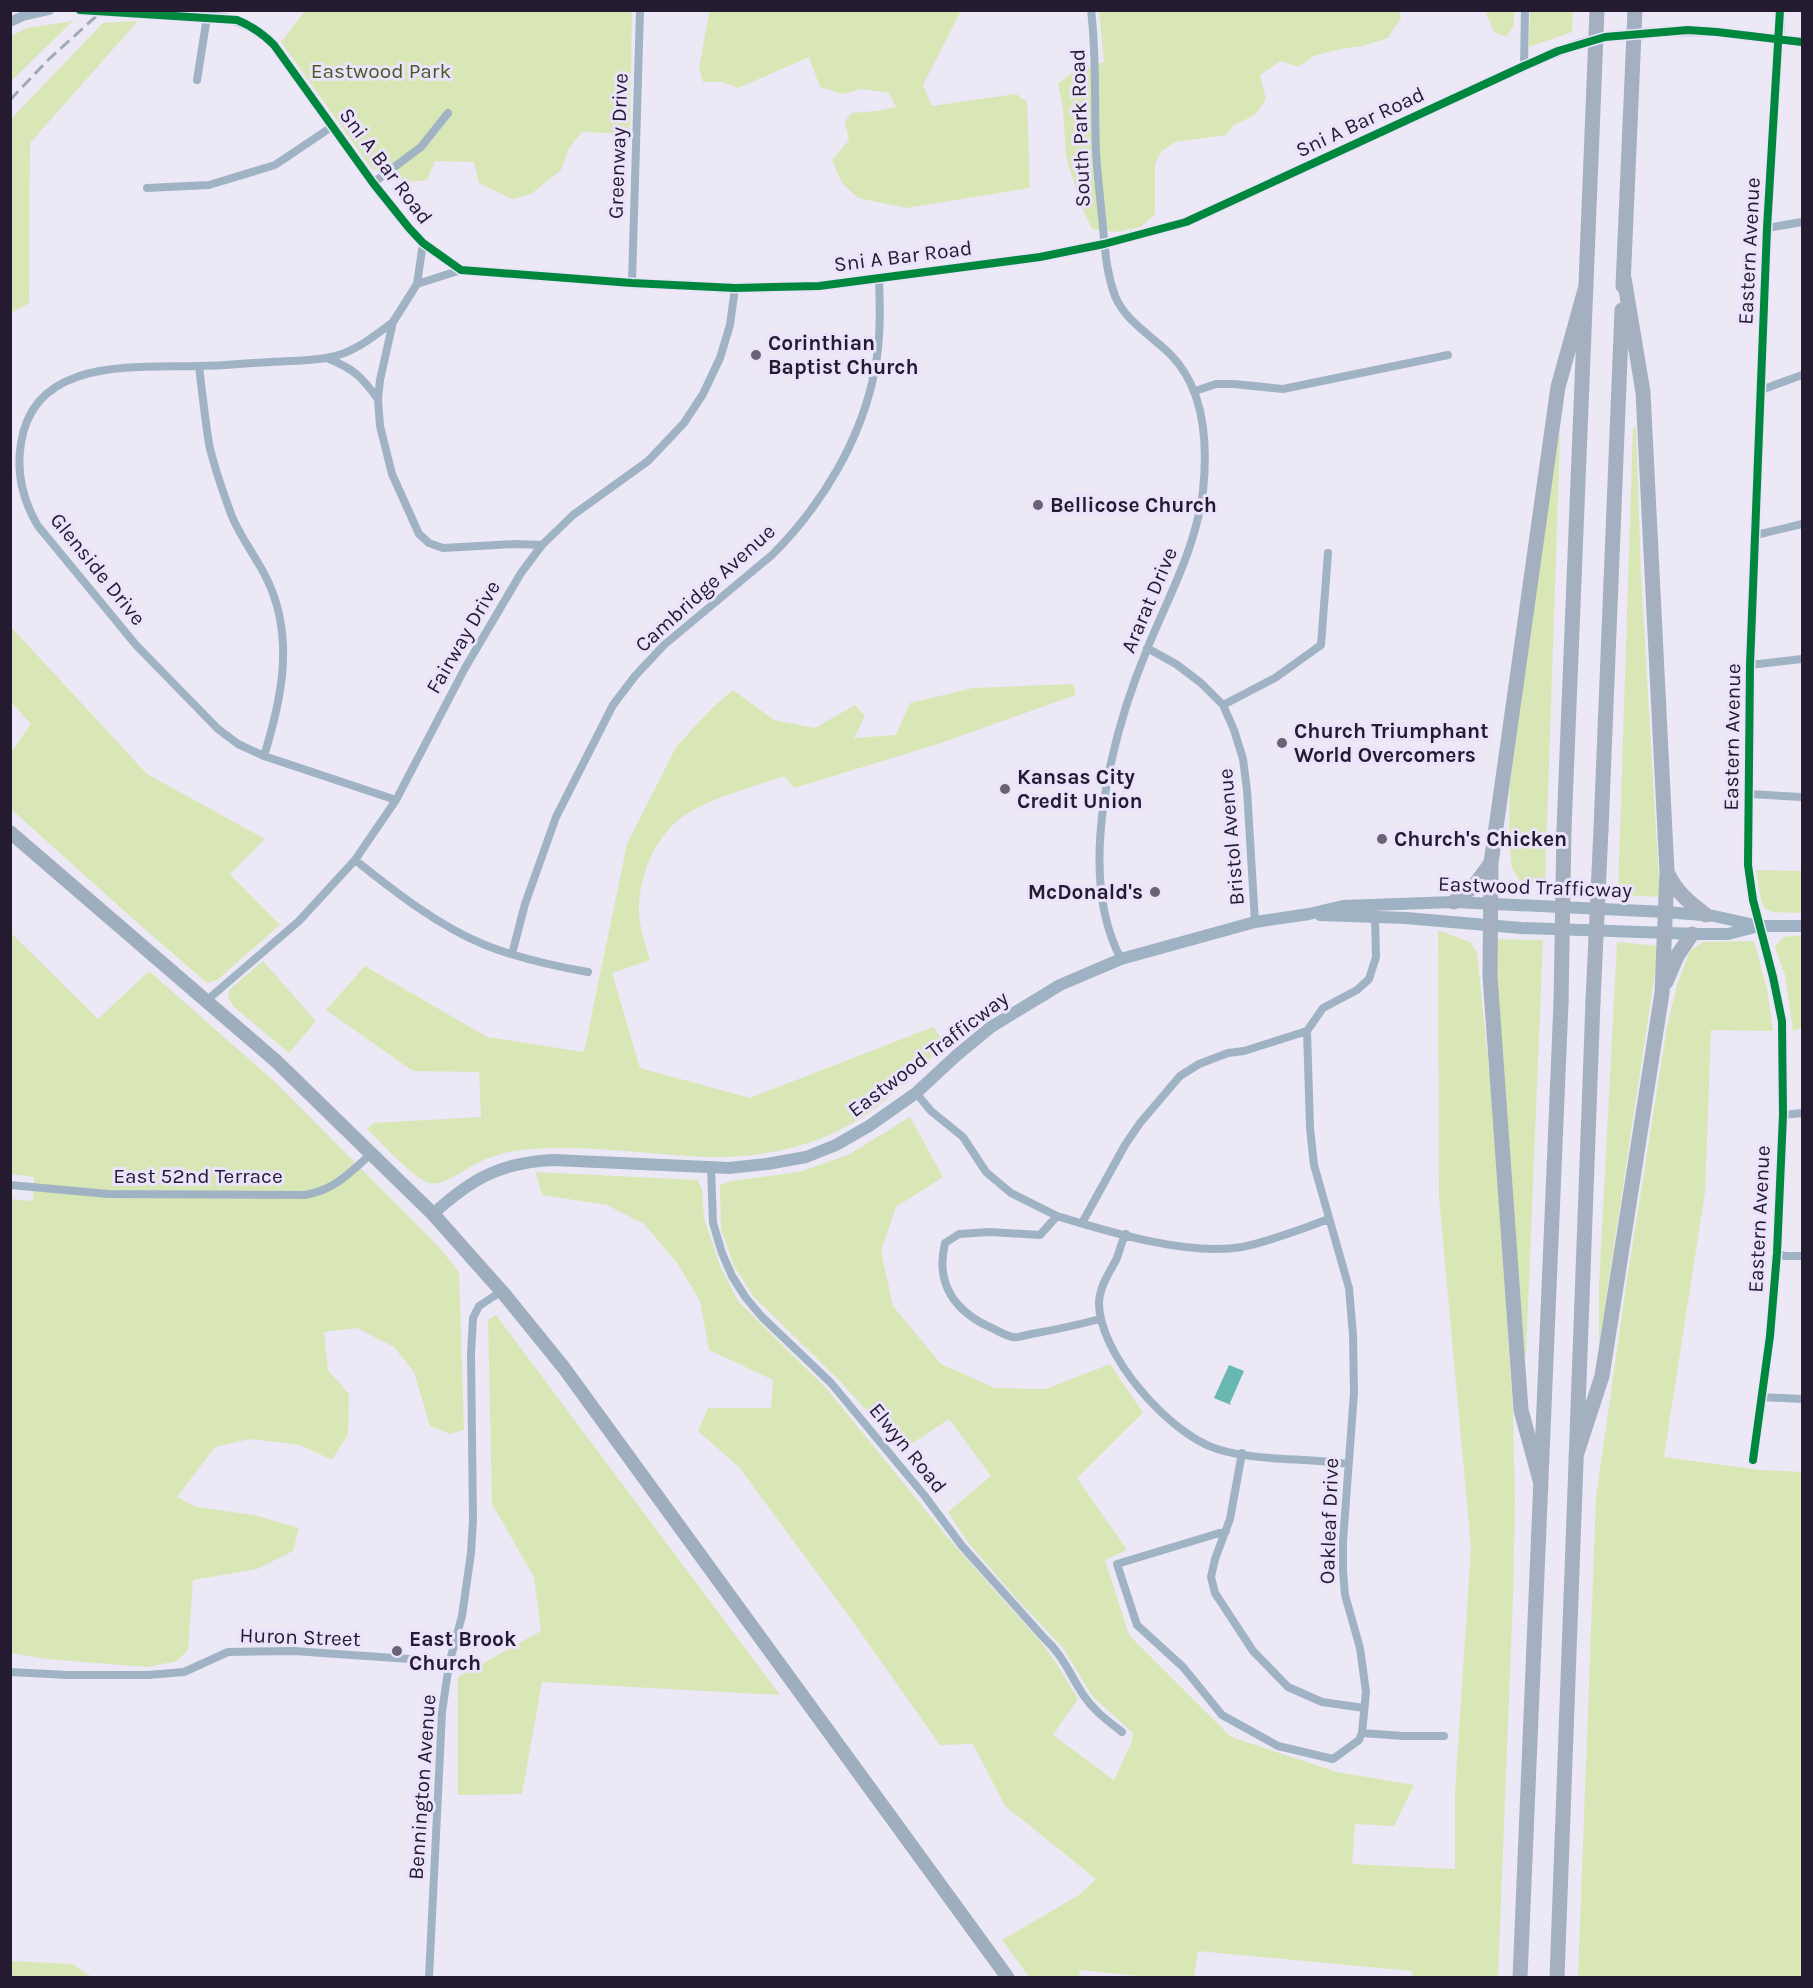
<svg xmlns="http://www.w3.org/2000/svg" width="1813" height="1988" viewBox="0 0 1813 1988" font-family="Karla,sans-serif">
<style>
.green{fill:#d9e7b7}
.water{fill:#68b7b0}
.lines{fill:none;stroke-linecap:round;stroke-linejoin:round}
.minor{stroke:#a0b3c5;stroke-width:8}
.tertiary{stroke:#a0b3c5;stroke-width:10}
.secondary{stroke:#9fb2c3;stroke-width:12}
.trunk{stroke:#9eaebe;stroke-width:14}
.motorway{stroke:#a4b0bf;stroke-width:15}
.rail{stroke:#9faab8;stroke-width:3;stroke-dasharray:12 6;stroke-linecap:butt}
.tertiary-bridge{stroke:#a0b3c5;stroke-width:10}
.motorway-bridge{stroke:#a4b0bf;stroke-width:15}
.cycleway-casing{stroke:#ebe2fb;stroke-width:11}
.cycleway{stroke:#00873e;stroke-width:8}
.poi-dot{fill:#6a6376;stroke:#ebe2fb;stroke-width:2}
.labels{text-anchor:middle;stroke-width:6;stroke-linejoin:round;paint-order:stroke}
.park-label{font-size:21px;fill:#4b5a24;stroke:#ebe2fb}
.street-label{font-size:21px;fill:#241b31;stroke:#ebe2fb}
.poi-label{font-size:21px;font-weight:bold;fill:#241b31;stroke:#ebe2fb;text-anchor:start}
</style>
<rect width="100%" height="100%" fill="#ece8f5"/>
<path class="green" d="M305 11H632L630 134 582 132 569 148 561 170 531 194 512 199 479 183 474 162 435 161 427 180 408 182 372 169 281 42Z
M707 11H961L923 85 932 106 1016 94 1027 102 1030 188 906 208 858 198 842 183 832 160 849 140 845 121 852 113 877 111 896 107 889 93 861 89 843 94 820 87 809 57 738 88 723 82H703L699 68 709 13Z
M1099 11H1399L1401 18 1388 38 1363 46 1340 49 1314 56 1298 67 1281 61 1260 75 1266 99 1255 115 1234 125 1226 135 1175 142 1161 152 1155 164V214L1141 227 1116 232 1092 229 1081 205 1066 157 1063 110 1058 84 1070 74 1104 62Z
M1485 11H1514V26L1506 37 1494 32Z
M1530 11H1573L1572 32 1529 47Z
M73 21 11 81V36L27 28Z
M138 21 30 143 29 303 11 313V119L103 23Z
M1633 427 1636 428 1641 575 1660 897 1618 895Z
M1555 437H1560L1545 884H1528L1519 880 1512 868 1509 844 1510 783Z
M11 627 147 774 265 839 230 874 280 925 217 980 207 983 131 917 11 809V752L31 724 11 702Z
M1073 684 1076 695 941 743 794 788 784 776C756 786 723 795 697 808 660 826 641 866 639 906 638 924 645 943 650 960L612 973 640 1068 750 1098 933 1027 945 1044C920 1069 896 1093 867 1114 820 1147 759 1159 703 1157 642 1154 582 1144 521 1150 510 1151 497 1155 486 1159 469 1165 445 1187 429 1183 414 1179 380 1141 367 1129L374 1123 481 1117 479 1072 413 1071 326 1010 365 966 487 1037 584 1052 627 844 676 747 712 708 733 690 774 720 815 728 855 705 865 716 854 738 896 735 910 703 973 688Z
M1756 870 1802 871V913L1773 912 1765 909 1761 901Z
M1438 930 1470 942 1477 952 1493 1109 1513 1412 1515 1503 1513 1597 1498 1977H1413L1412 1971 1198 1951 1194 1977H1148L1080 1970 1079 1977H1029L1002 1940 1079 1895 1096 1879 1005 1806 973 1744 940 1745 851 1619 739 1467 698 1431 708 1408H771L773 1380 709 1350 700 1301 678 1264 644 1224 607 1205 542 1195 536 1172 697 1180 702 1188 704 1218 721 1268 738 1301 826 1388 954 1545 1040 1641 1058 1666 1078 1699 1053 1735 1114 1780 1131 1744 1133 1733 1093 1697 1063 1648 1014 1596 967 1541 948 1512 991 1476 949 1419 902 1450 841 1382 754 1297 734 1266 721 1229 720 1185 731 1181 799 1172 848 1155 910 1117 943 1177 896 1207 881 1251 893 1306 941 1364 995 1388 1046 1389 1110 1364 1143 1413 1077 1478 1127 1550 1105 1560 1129 1635 1231 1737 1337 1772 1414 1785 1394 1826 1355 1824 1352 1864 1455 1869V1792L1471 1547 1439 1198Z
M10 932 98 1019 149 971 275 1082 438 1246 459 1272 464 1430 450 1434 430 1426 414 1372 394 1347 357 1328 324 1332 328 1370 349 1394 348 1434 332 1460 300 1445 250 1439 215 1447 177 1497 196 1507 254 1515 299 1528 293 1551 257 1569 193 1580 188 1650 177 1661 147 1667 47 1659 11 1653V1199L33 1201 34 1177 11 1174Z
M1802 935V1028L1793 1031 1785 975 1775 947 1783 937Z
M1494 939 1543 940 1526 1355 1523 1354Z
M1754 941 1767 989 1773 1031 1711 1030 1705 1192 1664 1457 1760 1470 1802 1472V1977H1578L1596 1497 1627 1280 1667 1027 1677 985 1690 951 1703 942Z
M1617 942 1659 946 1599 1346V1286Z
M263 961 316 1021 289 1053 233 1006 228 997 229 990Z
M496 1315 780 1695 542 1682 522 1794 458 1795V1677L541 1631 534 1577 492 1504 488 1320Z
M10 1961 72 1964 92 1977H11Z"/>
<path class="water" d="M1229 1365 1244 1371 1230 1403 1231 1405 1214 1398Z"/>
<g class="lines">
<path class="minor" d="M1091 10C1097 58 1094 104 1096 151 1097 173 1100 195 1102 217 1105 245 1105 269 1115 296 1126 322 1151 335 1170 354 1205 389 1208 444 1203 491 1195 550 1170 593 1148 647 1112 733 1075 873 1121 959
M1524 66 1525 10
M197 80 207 17
M373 183 421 147 448 113
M147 188 209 185 275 165 333 126
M1767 228 1802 222
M461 270 417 284 393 322 380 380 378 399 380 426 392 474 419 534 429 543 443 548 516 544 542 545
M632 283 640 10
M417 284 423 243
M393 322C372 338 352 354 326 358 308 361 289 361 271 362 247 363 223 366 198 366 134 368 34 357 21 443 16 473 23 501 38 526L136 645 218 729 238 744 264 756 396 800
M327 358C354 369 361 376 378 399
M199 366C202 392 205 418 209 444 214 467 223 492 231 514 241 540 260 561 270 586 294 642 281 701 264 756
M1761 390 1802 375
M1195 391 1216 384H1234L1283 389 1448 355
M1756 535 1802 524
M1147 648 1176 664 1201 683 1223 705 1234 730 1243 759 1247 790 1255 922
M1750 665 1802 659
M1223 705 1275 678 1321 645 1328 553
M1749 794 1802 797
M355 860C394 891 438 926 485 945 518 958 553 966 588 972
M512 954 525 904 556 817 613 705 635 676 664 645 772 555C822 505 862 439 875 369 881 338 880 308 879 277
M206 1001 299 921 355 860 396 800 465 668 521 573 542 545 573 515 648 461 684 423 703 394 720 358 730 325 735 288
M916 1093 931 1111 963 1137 986 1172 1011 1193 1057 1216
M1783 1115 1802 1113
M711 1167 713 1223 722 1253 732 1276 746 1298 762 1317 831 1383 924 1495 962 1546 1044 1638C1063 1655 1070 1675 1084 1696 1094 1711 1108 1721 1122 1732
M10 1185 108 1194 305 1195C335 1190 349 1173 371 1154
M1082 1223 1125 1145 1140 1123 1180 1076 1199 1064 1228 1053 1244 1051 1307 1031
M1126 1234C1121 1242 1120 1251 1116 1260 1109 1273 1100 1286 1099 1302 1098 1353 1169 1434 1217 1449 1259 1462 1305 1457 1348 1464
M1777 1253 1785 1256H1802
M1100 1319C1077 1325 1055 1330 1031 1334 1026 1335 1018 1338 1013 1337 1006 1336 998 1331 992 1328 955 1312 935 1284 945 1243L959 1234 989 1232 1040 1235 1057 1216C1110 1232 1186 1256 1242 1247 1272 1241 1301 1229 1329 1219
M1761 1397 1802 1399
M1242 1453 1230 1519 1215 1559 1211 1577 1215 1593 1253 1651 1288 1687 1322 1702 1364 1708
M1753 1460 1770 1336 1777 1253 1783 1115 1782 1021 1773 977 1753 900 1748 865 1750 665 1767 228 1779 40
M1226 1531 1117 1564 1137 1625 1183 1667 1222 1715 1278 1746 1333 1759 1359 1740 1362 1733 1366 1692 1360 1648 1345 1595 1343 1571V1541L1354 1393 1353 1335 1349 1288 1314 1165 1310 1128 1307 1031 1323 1008 1357 990 1369 979 1376 957 1375 917
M10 1672 68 1675H148L184 1672 228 1652 294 1651 409 1659 449 1664
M1362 1733 1403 1736H1444
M429 1978 442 1712 449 1664 462 1616 471 1553 473 1520 471 1354 473 1318 479 1306 502 1291"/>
<path class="tertiary" d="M173 15C214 17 243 13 274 45L373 183 409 228 423 243 461 270 632 283 735 288 819 286 1040 257 1104 244 1186 222 1524 66
M10 22 23 16 49 10
M1717 32 1802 42
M1779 40 1780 10"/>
<path class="secondary" d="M1320 915 1406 918 1521 928 1698 934H1728L1755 927
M433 1214C471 1179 501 1162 554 1160L729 1168 767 1164 806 1157 836 1145 869 1126 916 1093 957 1055 991 1027 1060 985 1121 959 1255 922 1309 914 1343 906 1454 902 1666 912 1714 916 1759 926H1802"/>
<path class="trunk" d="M10 832 276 1061 433 1214 504 1294 564 1368 1008 1978"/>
<path class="motorway" d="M1623 286 1635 10
M1564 829 1597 10
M1601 829 1622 310
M1668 874C1677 893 1690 903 1706 915
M1454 902 1475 885 1491 863
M1666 982 1677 956 1692 934
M1576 1456 1602 1376 1662 993 1667 872 1643 392 1624 278
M1541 1484 1521 1410 1490 976 1491 863 1558 387 1586 286
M1520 1978 1561 1003
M1557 1978 1593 1001"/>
<path class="rail" d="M10 100 48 60 103 10"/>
<path class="tertiary-bridge" d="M80 10 173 15
M1524 66C1550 55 1578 42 1607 37 1643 32 1681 30 1717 32"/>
<path class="motorway-bridge" d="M1593 1001 1601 829
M1561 1003 1564 829"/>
<g class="cycleway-casing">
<path id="cycleway" d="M80 10 237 20C252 26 262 33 274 45L373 183 409 228 423 243 461 270 632 283 735 288 819 286 1040 257 1104 244 1186 222 1524 66 1558 51 1605 37 1688 30 1717 32 1802 42
M1753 1460 1770 1336 1777 1253 1783 1115 1782 1021 1773 977 1753 900 1748 865 1750 665 1767 228 1780 10"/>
</g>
<use href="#cycleway" class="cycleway"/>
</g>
<g class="poi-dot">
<circle cx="756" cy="355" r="6"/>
<circle cx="1038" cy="505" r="6"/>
<circle cx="1282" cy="743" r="6"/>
<circle cx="1005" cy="789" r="6"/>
<circle cx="1382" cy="839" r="6"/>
<circle cx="1155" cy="892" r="6"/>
<circle cx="397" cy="1651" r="6"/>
</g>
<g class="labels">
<g class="park-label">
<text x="381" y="78">Eastwood Park</text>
</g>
<g class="street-label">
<text transform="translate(1360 122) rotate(-25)" y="7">Sni A Bar Road</text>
<text transform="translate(1080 128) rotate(-92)" y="7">South Park Road</text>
<text transform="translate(618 146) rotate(-88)" y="7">Greenway Drive</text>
<text transform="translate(386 166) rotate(53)" y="7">Sni A Bar Road</text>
<text transform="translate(1749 251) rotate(-87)" y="7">Eastern Avenue</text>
<text transform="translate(903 256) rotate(-7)" y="7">Sni A Bar Road</text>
<text transform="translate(98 569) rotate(51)" y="7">Glenside Drive</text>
<text transform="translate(705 588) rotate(-42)" y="7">Cambridge Avenue</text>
<text transform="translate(1149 600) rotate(-67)" y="7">Ararat Drive</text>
<text transform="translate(463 637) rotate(-60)" y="7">Fairway Drive</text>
<text transform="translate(1732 737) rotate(-89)" y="7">Eastern Avenue</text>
<text transform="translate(1231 837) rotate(-95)" y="7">Bristol Avenue</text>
<text transform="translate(1535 887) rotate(2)" y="7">Eastwood Trafficway</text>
<text transform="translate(928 1054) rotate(-37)" y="7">Eastwood Trafficway</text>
<text x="198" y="1183">East 52nd Terrace</text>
<text transform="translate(1759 1219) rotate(-87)" y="7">Eastern Avenue</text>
<text transform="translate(908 1448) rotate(51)" y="7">Elwyn Road</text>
<text transform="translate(1329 1521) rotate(-88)" y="7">Oakleaf Drive</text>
<text transform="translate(300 1637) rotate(2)" y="7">Huron Street</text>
<text transform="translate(422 1787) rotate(-86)" y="7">Bennington Avenue</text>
</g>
<g class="poi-label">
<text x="768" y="350">Corinthian<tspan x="768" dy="24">Baptist Church</tspan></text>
<text x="1050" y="512">Bellicose Church</text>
<text x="1294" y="738">Church Triumphant<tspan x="1294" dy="24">World Overcomers</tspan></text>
<text x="1017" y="784">Kansas City<tspan x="1017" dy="24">Credit Union</tspan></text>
<text x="1394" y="846">Church's Chicken</text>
<text x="1143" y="899" text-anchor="end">McDonald's</text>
<text x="409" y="1646">East Brook<tspan x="409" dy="24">Church</tspan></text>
</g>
</g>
<rect width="1813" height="1988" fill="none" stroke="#241b31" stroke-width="24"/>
</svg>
